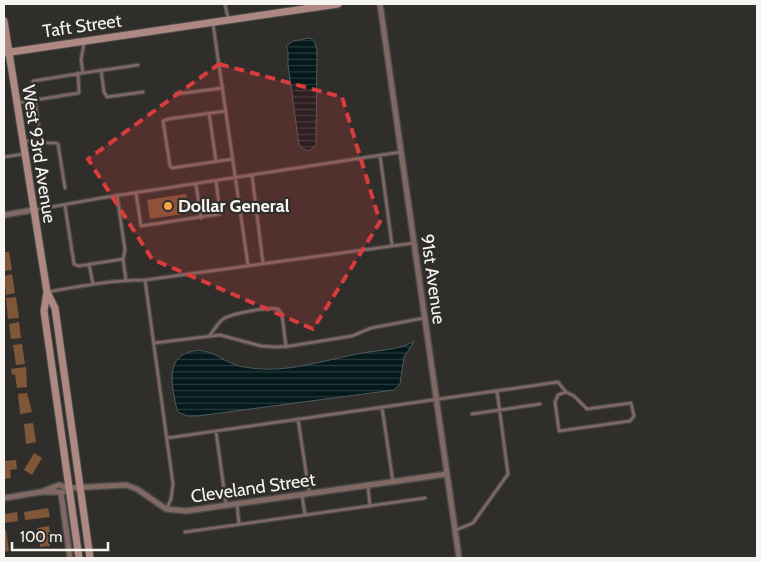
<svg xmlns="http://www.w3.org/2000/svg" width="761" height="562" viewBox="0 0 761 562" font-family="Cabin,sans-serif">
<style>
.water{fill:url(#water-rules);stroke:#4d5b5c}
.building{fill:#805638}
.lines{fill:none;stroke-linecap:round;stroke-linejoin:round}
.lane-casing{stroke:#4c4a47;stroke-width:5}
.street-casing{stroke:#4c4a47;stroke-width:8}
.secondary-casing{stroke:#4c4a47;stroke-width:9}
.lane{stroke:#806864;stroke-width:2.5}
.street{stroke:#806864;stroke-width:5}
.secondary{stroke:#ae8882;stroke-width:7}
.marked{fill:#d93c3c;fill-opacity:0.2;stroke:#d93c3c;stroke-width:4;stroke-dasharray:10 6;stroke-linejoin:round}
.poi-dot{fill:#f7a149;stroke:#302e2b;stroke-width:2}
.labels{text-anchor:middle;stroke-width:4.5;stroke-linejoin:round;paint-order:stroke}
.street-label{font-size:18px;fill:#f6f5f2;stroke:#302e2b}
.poi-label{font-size:18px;font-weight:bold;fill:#f6f5f2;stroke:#302e2b;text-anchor:start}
</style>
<defs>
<pattern id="water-rules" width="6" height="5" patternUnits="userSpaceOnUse" patternTransform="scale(1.25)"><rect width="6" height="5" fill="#04191b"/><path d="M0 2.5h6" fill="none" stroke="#293b3d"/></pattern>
</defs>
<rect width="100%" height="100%" fill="#302e2b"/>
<path class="water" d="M309 38 312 39 315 43 317 51 316 145 311 150C306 151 303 149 299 145L288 65V52L286 46 293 41Z
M413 342H414L404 357 400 384 394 390 197 416H187L178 412C175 405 175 398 173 390 171 372 171 356 193 351 210 348 221 360 236 365 240 367 246 367 251 368 286 373 322 361 357 354 375 350 396 351 413 342Z"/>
<path class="building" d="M186 194 189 213 150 219 147 200Z
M4 252H9L12 270 4 271Z
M12 274 15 293 6 295 4 276Z
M16 297 19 318 8 319 6 298Z
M19 322 21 338 11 339 9 324Z
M22 344 25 364 16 365 13 345Z
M26 367 27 387 17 388 15 374 12 375 11 369Z
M27 393 32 412 20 414 18 394Z
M33 423 36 442 26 444 24 424Z
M34 453 42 458 32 475 24 470Z
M16 460 17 469 10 470 11 478 4 479V461Z
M48 508 50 517 25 520 24 512Z
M17 512 18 521 4 523V514Z
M49 526 51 539H49L50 546 40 547 37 528Z
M4 530H6L9 551 4 552Z"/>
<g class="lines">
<g class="lane-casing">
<path id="lane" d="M225 4 228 18
M213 24 248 265
M84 43 81 60 83 73 138 65
M101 70 104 92 107 97 143 92
M176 94 223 88
M17 103 35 100 33 81 83 73
M226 111 168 119 163 121 170 166 172 168 233 159
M209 113 216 161
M23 141C35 140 44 144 56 143L58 144 65 188
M41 143 35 100 79 93 78 73
M380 155 392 245
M4 157 24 154
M252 175 263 263
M196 184 201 218
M136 193 141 226 220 214 216 181
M65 206 74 264 79 266 123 259 125 250 117 195
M34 210 101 198 401 152
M123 259 126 280
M89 264 93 284
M145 280 173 484 171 499 167 508
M48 292C80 286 113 280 145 280L414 243
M210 335C214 330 218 323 223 319 233 313 267 307 278 309L282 314 286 347
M154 343 220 335 261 346 275 347 290 346 352 336 371 328 424 318
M382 407 393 482
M472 414 540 404
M298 419 309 492
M216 431 226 504
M167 438 558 382 566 392 574 396 587 409 631 403 634 416 630 421 559 431 555 402 558 395 566 392
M368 486 370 507
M302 495 305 515
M237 504 239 524
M456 530 473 523 508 474 497 391
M185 532 425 498"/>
</g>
<g class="street-casing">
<path id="street" d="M380 4 459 558
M4 215 33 210
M44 492H63
M61 493 70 558
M4 498 41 492 59 485 69 488 126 485 137 489 166 509 186 511 447 474"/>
</g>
<g class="secondary-casing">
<path id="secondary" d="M4 21 47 292 44 311 79 558
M4 53 338 4
M47 292 55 308 90 558"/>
</g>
<use href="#lane" class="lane"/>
<use href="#street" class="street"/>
<use href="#secondary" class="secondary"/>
</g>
<path class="marked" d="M219 64 342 97 380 222 313 329 152 259 88 159Z"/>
<circle class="poi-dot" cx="168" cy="206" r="5"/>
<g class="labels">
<g class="street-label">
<text transform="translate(82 26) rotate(-8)" y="6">Taft Street</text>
<text transform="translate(39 154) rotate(81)" y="6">West 93rd Avenue</text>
<text transform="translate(433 279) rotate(82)" y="6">91st Avenue</text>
<text transform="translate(253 488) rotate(-8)" y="6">Cleveland Street</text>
</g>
<g class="poi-label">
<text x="178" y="212">Dollar General</text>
</g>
</g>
<rect width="761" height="562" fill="none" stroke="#f6f5f2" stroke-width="10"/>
<path d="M12 542v8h96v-8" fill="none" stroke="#f6f5f2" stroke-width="2.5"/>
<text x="20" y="542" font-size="15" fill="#f6f5f2" stroke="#302e2b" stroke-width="4" paint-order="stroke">100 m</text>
</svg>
